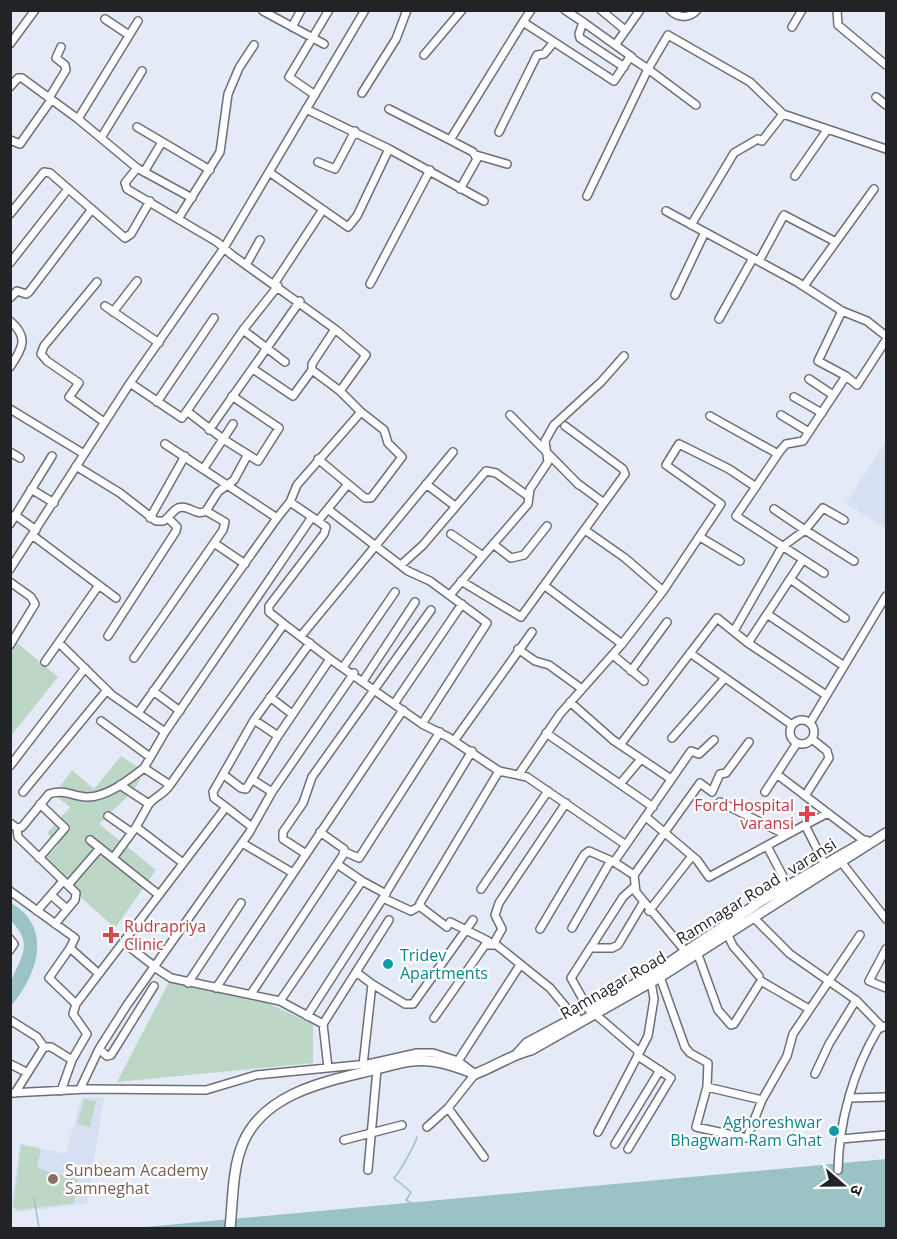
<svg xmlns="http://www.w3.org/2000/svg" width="897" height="1239" viewBox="0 0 897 1239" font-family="'Open Sans','Noto Sans Devanagari',sans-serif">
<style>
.built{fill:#d7e0f2}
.green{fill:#bdd7c7}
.water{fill:#9bc2c5}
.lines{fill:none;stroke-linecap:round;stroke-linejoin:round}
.stream{stroke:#9bc2c5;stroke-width:1.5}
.street-casing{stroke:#6b6f79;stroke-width:10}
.secondary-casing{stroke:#6b6f79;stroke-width:12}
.street{stroke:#fff;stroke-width:7}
.secondary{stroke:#fff;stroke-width:9}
.health-dot{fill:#e0444e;stroke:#fff;stroke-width:2}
.culture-dot{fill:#0f9aa8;stroke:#fff;stroke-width:2}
.education-dot{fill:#8d6e63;stroke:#fff;stroke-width:2}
.labels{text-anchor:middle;stroke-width:4.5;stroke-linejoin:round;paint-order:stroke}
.health-label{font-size:16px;fill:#be3a42;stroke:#fff;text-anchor:end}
.street-label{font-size:16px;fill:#212327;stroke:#fff}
.culture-label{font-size:16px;fill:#0d838f;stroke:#fff;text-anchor:start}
.education-label{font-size:16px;fill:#785e54;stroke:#fff;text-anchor:start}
</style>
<rect width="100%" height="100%" fill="#e5ebf6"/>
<path class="built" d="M886 442V529L846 503Z
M82 1097H104L87 1204 16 1212 11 1206 20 1143 65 1154Z"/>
<path class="green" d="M15 641 58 677 11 736 10 648Z
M121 756 144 771 135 789 99 824 156 870 115 928 42 862 58 845 47 833 70 807 54 795 72 770 94 789Z
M169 982 263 1001 313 1024V1063L117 1082Z
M84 1099 96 1101 90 1127 77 1124Z
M21 1145 41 1149 37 1168 78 1180 74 1203 17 1210 13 1206Z"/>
<path class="water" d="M11 903C54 928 37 975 11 1006 10 1000 9 992 10 986 17 959 37 947 11 921Z
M886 1159V1228H134Z"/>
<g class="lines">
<path class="stream" d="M34 1198 39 1228
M411 1203 406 1200 411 1192 394 1178C399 1173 415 1145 417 1137"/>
<g class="street-casing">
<path id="street" d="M531 10 523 22 554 42
M565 10 583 22 579 34 580 38 624 67
M601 10 625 30
M670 10C678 18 689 19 697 10
M837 10 838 25 886 65
M263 11 324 44
M105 19 129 35
M583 22 632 57
M292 27 301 10
M792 27 802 10
M10 44 35 10
M616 44 640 10
M424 55 462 10
M10 87 18 78H22L78 119 137 168 125 183 127 189 217 242 232 255 335 329 312 364V370L340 391 361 412 297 485 290 502
M362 93 396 39 407 10
M315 95 289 77 329 10
M876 97 886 105
M49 98 66 70 65 65 56 58 61 47
M696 105 648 69 668 35 750 82 783 114 886 149
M306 109 389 149 484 201
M389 109 450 140 523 22
M78 119 138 21
M137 127 210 170
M499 132 537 55 544 54 554 42 614 81 630 57 648 69 587 196
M101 138 142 71
M10 140 20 144 51 100
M450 140 473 152 477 159 460 189
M476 155 507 164
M318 162 335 169 355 131
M137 168 192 198
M144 172 162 142
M269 172 348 227 357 216 389 149
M795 176 827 130
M666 211 797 282 842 311 867 321 886 336
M10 214 44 172 50 173 125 238 131 234 150 201
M178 219 220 152 228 94 239 68 254 45
M691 225 734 153 758 139 762 141 783 114
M759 261 784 215 836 242
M10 263 68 189
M246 265 260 240
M97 282 44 346 41 354 47 361 79 383 69 397 104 422
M274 284 322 211
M370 284 430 170
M278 286 243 330 285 362
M804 286 874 189
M675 295 705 232
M10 298 17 291 26 294 29 292 92 209
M105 306 159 343
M842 311 818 361 846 376
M113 312 137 281
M719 319 753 258
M10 321C29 337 23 348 10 367
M335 329 366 355 340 391
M253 369 293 396 312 370
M809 379 833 395
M130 383 182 418 243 330
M794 397 822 413
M157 402 214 318
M10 409 84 454
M188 412 223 439 258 461 279 428 232 396
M510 415 579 485
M781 415 809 432
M710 416 778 454
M209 430 300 301
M165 444 277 518 290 502 318 521 348 484 318 459
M10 452 20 458
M76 466 120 493 156 521H163C169 518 172 511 178 508 189 504 196 517 206 511L225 522 223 530 134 658
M204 468 233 424
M577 483 604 503
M348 484 365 498H371L402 457 388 443 384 430 361 412
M426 484 455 506
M31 489 54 503
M774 509 805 530 823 508 844 520
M329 510 408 571 430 581 487 623 422 724
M206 511 218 492 234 480 247 456
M15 515 36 530
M150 518 185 456
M10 524 52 456
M585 530 625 558 663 591 622 644
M32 535 116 598
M700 537 740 561
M214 543 245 564
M493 544 511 558 524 555 547 526
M483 556 528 504 530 489 548 462 545 441 554 425 601 382 624 356
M401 565 423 545 486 471 496 473 528 496
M10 569 130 383 224 248 365 10
M824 573 736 516 780 451 786 444 803 441 846 376 857 385 886 340
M790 579 845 618
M461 581 521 617 625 474 623 469 565 426
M10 582 31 597 35 604 10 645
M663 591 721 504 666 465 679 444 729 469 756 487
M450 595 483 556 451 534
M767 614 844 666
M284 624 269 612V606L324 534 326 527 318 521
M734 631 782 547 805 530 854 561
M108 636 176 531 177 527 168 518
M301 636 453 452
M59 643 112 695 165 732
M748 643 802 561
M518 649 535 661 549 665 582 689
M690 653 792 725
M613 655 644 681
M45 662 99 585
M344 666 395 592
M631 671 667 622
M363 681 415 602
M153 691 180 711
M270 697 292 714
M570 702 613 740 671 779
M394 704 462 604
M138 713 277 518
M790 732a12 12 0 1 1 24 0a12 12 0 1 1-24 0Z
M254 720 310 643
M101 721 150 757
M810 723 886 596
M546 733 653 807
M672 738 724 679
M454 741 532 632
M620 745 717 618 748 643 826 695
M10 766 85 668
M519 774 560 714 622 644 545 586
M224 775 241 788 246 789 278 736
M778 775 867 843
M253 780 272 792
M620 784 641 759
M120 785 149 804 136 827
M170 785 144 768 165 732 312 517
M23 792 107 690
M765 792 797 743
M805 796 829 758 827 751 812 739
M720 802 786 835
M566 803 499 903 495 915 502 929 494 943 550 988 575 1018
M149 804C156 796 164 794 170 785L284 624 330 659
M226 807 252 827
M108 816 131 832
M646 817 697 860 709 877 805 825 825 865
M10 823 17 828 22 827 49 794C63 789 73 796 86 797 106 798 130 779 144 768
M805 825 828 813
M17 828 18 837 76 893 75 900 55 924
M90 840 159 895
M242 843 293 873
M767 846 788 886
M345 852 359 858 440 732
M306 854 283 839V832L303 803 312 777 431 610
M39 858 65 828 40 804
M113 858 136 827 183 863
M614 862 634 875 700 783 712 792 720 774 726 773 749 742
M842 863 886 919
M337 864 362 881
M634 875 636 892 686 952
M68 885 100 848
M481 889 548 791
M10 891 75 938 70 948 99 974
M51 895 67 909
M383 898 411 911 420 906
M37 911 63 881
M649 911 692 856
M753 917 790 954 856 1000 881 1026
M450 922 488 941
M447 927 422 908 420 903 499 771
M572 928 610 862
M540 929 584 855 589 851 614 862 691 751 699 754 714 740
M727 933 733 946 759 976
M10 939 14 944 10 950
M123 942 154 966
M70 948 49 978 76 1004
M593 948H612L618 945 643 903
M886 949 869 981 886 988
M697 952 718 1010 731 1025 734 1024 761 981 809 1009
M154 967 171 978 280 1001 323 1024
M356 972 372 984 363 1065
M660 977 685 1047 690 1053 708 1063 707 1087 696 1127 747 1138 762 1100
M188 983 241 903
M372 984 405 1004H413L473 920
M216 988 403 710
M251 994 343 855 344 849 320 832
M280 1001 362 881 386 894
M589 1010 571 978 623 897 634 887
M595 1014 638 1051V1056L671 1078 628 1149
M307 1016 383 898 472 751
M434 1018 485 945H495
M10 1020 37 1037 44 1047
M99 1049 107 1056 111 1055 154 986
M458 1061 520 965
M10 1064 26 1072
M328 1068 323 1024 389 920
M815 1074 829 1044 856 1000
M707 1087 762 1100 787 1056 793 1034 860 935
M80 1089 99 1049 127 1005 249 833 272 792 354 673
M61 1091 72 1060 87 1034 73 1014 76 1004 226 807 214 798 213 792 254 720 278 736 330 659 422 724 448 737 499 771 527 777 626 845
M10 1093 88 1089 206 1090 256 1075 368 1064 417 1053H433L458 1061 475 1074 448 1108 427 1127
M15 1093 44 1047H51L72 1060
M850 1098 886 1097
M448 1108 484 1157
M598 1132 648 1036 654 999 651 982
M841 1139 886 1135
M344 1140 402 1125
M615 1144 660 1070
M368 1170 377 1069
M838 1170C839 1121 853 1071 878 1029L886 1026"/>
</g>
<g class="secondary-casing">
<path id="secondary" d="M594 1008 652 974 763 900 866 841
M518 1053 527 1043 576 1017
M230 1228C233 1201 232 1169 243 1143 264 1094 323 1082 369 1071 383 1068 399 1062 413 1061 433 1058 457 1067 475 1074 494 1067 511 1055 531 1050L660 977 886 833"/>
</g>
<use href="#street" class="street"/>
<use href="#secondary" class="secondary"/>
</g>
<g class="health-dot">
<path d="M804 805h6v6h6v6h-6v6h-6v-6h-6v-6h6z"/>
<path d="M108 926h6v6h6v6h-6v6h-6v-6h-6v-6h6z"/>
</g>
<g class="culture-dot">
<circle cx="388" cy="964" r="6"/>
<circle cx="834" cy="1131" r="6"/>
</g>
<circle class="education-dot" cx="53" cy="1179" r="6"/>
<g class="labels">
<g class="health-label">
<text x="794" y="811">Ford Hospital<tspan x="794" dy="18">varansi</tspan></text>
<text x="124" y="932" text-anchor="start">Rudrapriya<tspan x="124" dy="18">Clinic</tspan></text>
</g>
<g class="street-label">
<text transform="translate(756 891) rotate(-32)" y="6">Ramnagar Road , varansi</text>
<text transform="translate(613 985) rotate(-30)" y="6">Ramnagar Road</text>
</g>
<g class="culture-label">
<text x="400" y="961">Tridev<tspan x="400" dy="18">Apartments</tspan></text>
<text x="822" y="1128" text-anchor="end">Aghoreshwar<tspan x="822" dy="18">Bhagwam Ram Ghat</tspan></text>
</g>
<g class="education-label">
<text x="65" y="1176">Sunbeam Academy<tspan x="65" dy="18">Samneghat</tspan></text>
</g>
</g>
<rect width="897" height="1239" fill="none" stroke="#212327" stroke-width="24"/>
<g transform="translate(843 1185) rotate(110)" stroke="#ffffff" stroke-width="4.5" paint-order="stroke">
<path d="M0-4.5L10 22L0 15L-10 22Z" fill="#212327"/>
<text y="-9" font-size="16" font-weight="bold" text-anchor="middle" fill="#212327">उ</text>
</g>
</svg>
